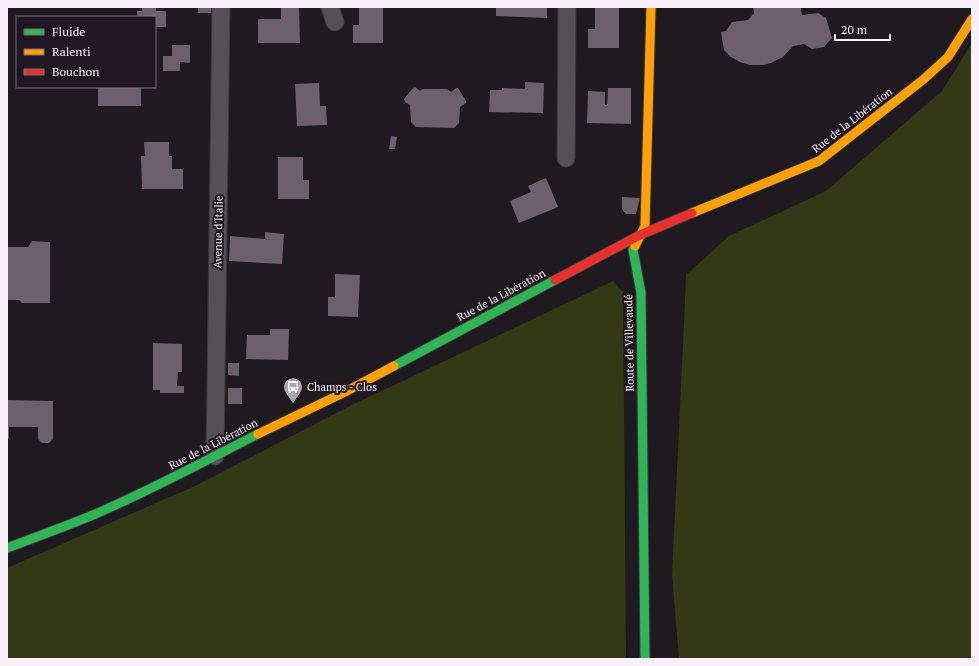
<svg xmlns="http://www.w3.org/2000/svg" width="979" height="666" viewBox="0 0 979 666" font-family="'PT Serif',serif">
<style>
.green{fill:#343915}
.building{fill:#6c606d}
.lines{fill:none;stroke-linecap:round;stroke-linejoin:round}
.street-casing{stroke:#3b383c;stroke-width:19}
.fast-casing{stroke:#3b383c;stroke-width:11}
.slow-casing{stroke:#3b383c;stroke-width:11}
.jam-casing{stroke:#3b383c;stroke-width:11}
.street{stroke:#555056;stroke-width:17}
.fast{stroke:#30b455;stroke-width:9}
.slow{stroke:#ff9f0a;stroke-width:9}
.jam{stroke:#e5322d;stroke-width:9}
.labels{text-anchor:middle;stroke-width:4;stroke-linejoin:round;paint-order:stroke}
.street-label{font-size:11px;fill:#f7f0f8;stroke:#211722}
.poi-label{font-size:11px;fill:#f7f0f8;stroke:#211722;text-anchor:start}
</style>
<rect width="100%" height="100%" fill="#1f1a1f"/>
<path class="green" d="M972 43V659H679L672 575 684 323 686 275 729 236 826 191 942 91Z
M613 281 623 292 626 659H7V568L195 486 352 405Z"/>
<path class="building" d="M156 7V11H166V27H155V17H137V11H142V8Z
M198 7H211V13H198Z
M281 7H299L300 43H258V19H281Z
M359 7H383V43H353V25H359Z
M496 7H547V18L496 16Z
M595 7H619V48H588V29H595Z
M753 7H799L801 8 802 15 818 13 826 18 832 38 824 47 812 49 804 44 793 46 783 57 771 63 763 65H750L740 62 731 57 724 50 721 32 726 31 732 22 748 20 754 13Z
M172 45H190V63L180 62V71H163V56H172Z
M525 82 544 83 543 113 489 112 490 90H502V88L525 89Z
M319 83 320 106H326L327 125 297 126 295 84Z
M98 87H141V106H98Z
M415 87 420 91 423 89H447L451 92 456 88H458L466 101V103L460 107 459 123 454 128 416 127 411 122 410 105 405 102 404 99 413 88Z
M608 88H631V124L587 123 588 91 605 92V105H607Z
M391 136 397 137 395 149H389Z
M144 142H169V156H172V169H183V189H142L141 156H145Z
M278 157H303V180H309V199H278Z
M546 178 558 207 519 223 510 201 531 192 528 186Z
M622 197 640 198 636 214H626L622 209Z
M265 232 284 234 282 264 229 261 230 236 265 239Z
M32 241 50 242V303H22L19 300H8V295H7V247H28Z
M335 274 360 275 358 317 328 316V297H335Z
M270 329H289L288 360 246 359 247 335H270Z
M153 343 182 344V372H178L177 386H184V393H160V390H153Z
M228 363H239V376L228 375Z
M228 388H242V404H228Z
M7 400 53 401V439L49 443H42L38 439V427H9V438L7 440Z"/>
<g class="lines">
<g class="street-casing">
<path id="street" d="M330 7 335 22
M566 158 567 7
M215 456 221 7"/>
</g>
<g class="fast-casing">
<path id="fast" d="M635 246 633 250 641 293 645 659
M394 366 555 280
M7 548C36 537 64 527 93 515 149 491 203 462 258 434"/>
</g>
<g class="slow-casing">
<path id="slow" d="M692 213 819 161 924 79 948 57 972 19
M635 246 645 226 651 7
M258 434 345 392 394 366"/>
</g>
<g class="jam-casing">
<path id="jam" d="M555 280 640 235 692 213"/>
</g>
<use href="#street" class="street"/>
<use href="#fast" class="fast"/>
<use href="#slow" class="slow"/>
<use href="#jam" class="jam"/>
</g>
<defs>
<g id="bus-pin" transform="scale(1)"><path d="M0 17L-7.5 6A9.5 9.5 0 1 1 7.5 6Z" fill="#aba5ac" stroke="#211722"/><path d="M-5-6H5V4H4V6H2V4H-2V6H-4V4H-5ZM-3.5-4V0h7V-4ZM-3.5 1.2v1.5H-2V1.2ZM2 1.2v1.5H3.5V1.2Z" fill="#fff"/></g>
</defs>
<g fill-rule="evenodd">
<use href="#bus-pin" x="293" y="387"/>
</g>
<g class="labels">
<g class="street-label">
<text transform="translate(852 120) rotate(-38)" y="4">Rue de la Libération</text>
<text transform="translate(218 232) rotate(-89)" y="4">Avenue d'Italie</text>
<text transform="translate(501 295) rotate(-28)" y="4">Rue de la Libération</text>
<text transform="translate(629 343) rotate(-91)" y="4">Route de Villevaudé</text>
<text transform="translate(213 444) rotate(-27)" y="4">Rue de la Libération</text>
</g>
<g class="poi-label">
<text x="307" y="391">Champs - Clos</text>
</g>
</g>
<rect width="979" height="666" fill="none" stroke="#f7f0f8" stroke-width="16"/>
<rect x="16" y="16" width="140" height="72" fill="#211722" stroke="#776e78"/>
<rect x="24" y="29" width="20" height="6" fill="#30b455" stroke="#776e78"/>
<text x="52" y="36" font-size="12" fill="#f7f0f8">Fluide</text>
<rect x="24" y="49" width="20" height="6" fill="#ff9f0a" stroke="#776e78"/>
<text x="52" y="56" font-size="12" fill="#f7f0f8">Ralenti</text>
<rect x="24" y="69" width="20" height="6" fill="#e5322d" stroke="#776e78"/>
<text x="52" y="76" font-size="12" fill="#f7f0f8">Bouchon</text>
<path d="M835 34v6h55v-6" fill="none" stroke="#f7f0f8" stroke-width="2"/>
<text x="841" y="34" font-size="12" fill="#f7f0f8" stroke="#211722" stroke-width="3" paint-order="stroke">20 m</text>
</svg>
